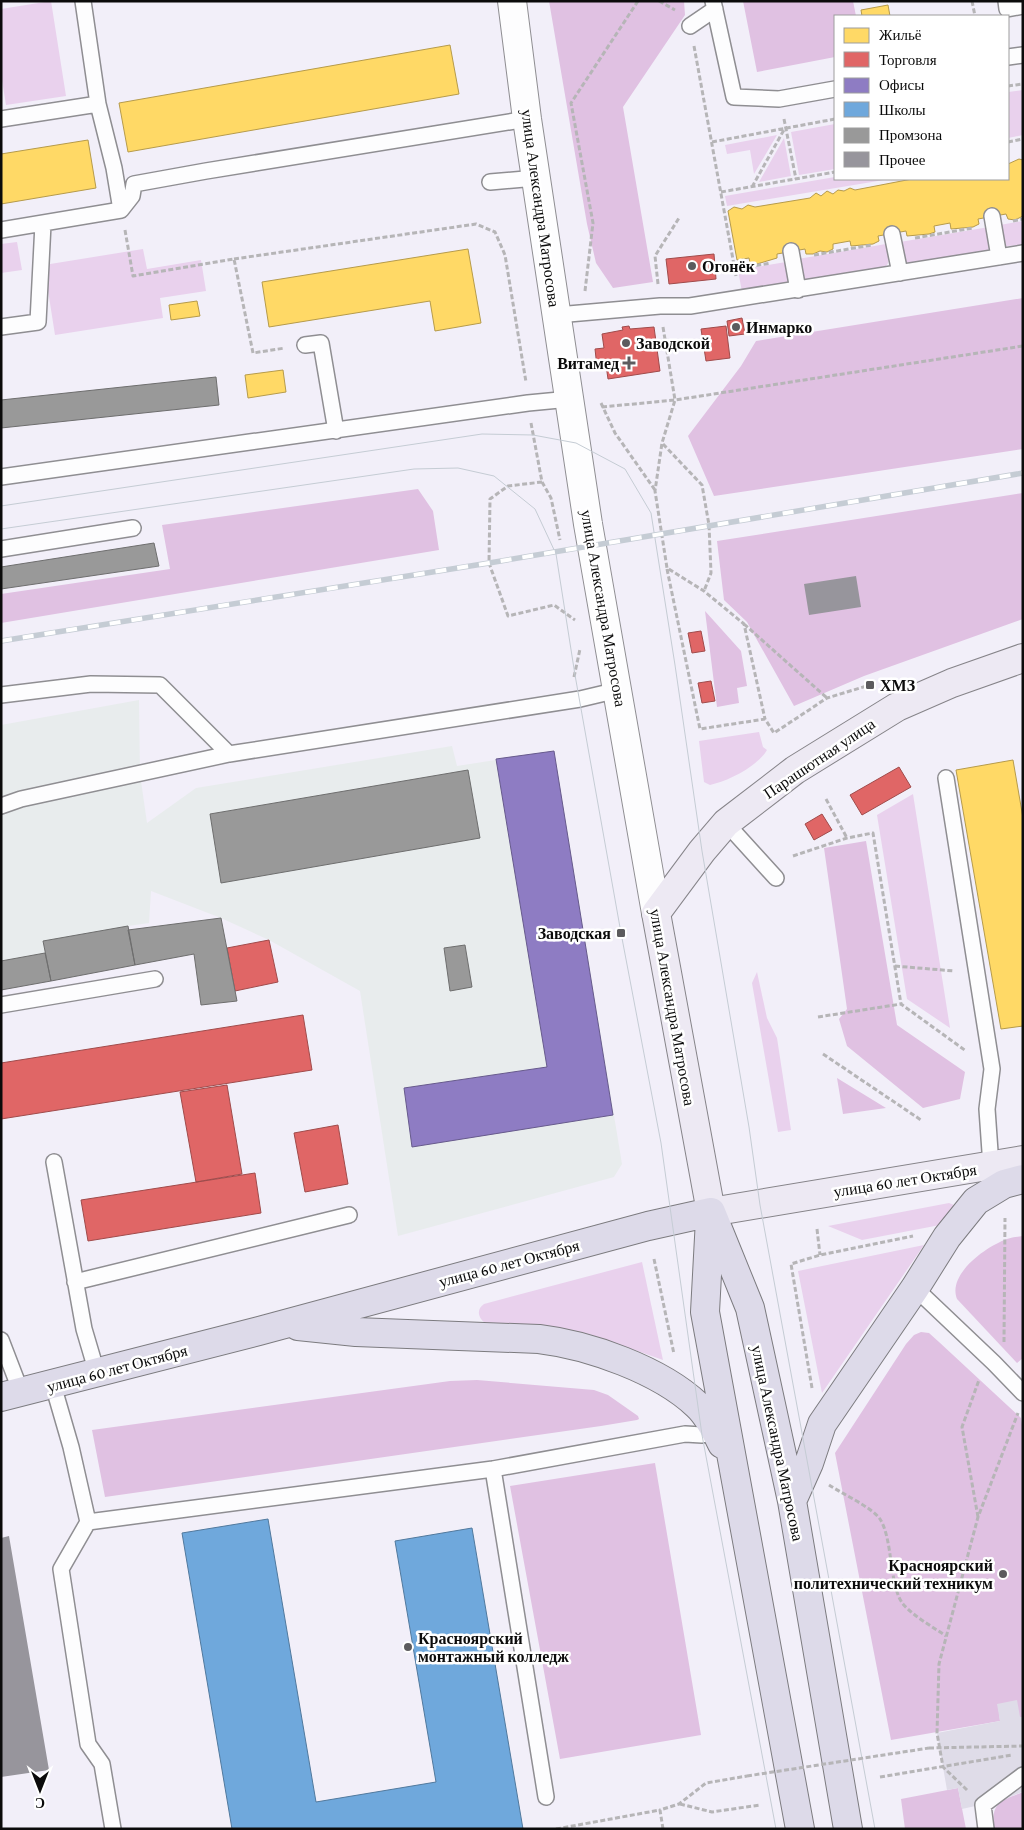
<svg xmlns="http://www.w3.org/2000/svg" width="1024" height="1830" viewBox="0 0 1024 1830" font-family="'Crimson Pro',serif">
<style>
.industrial{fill:#e8eced}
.green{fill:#e9d1ed}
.forest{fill:#e0c1e2}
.plaza{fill:#dfdce8}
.homes{fill:#ffd966;stroke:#b69b4b}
.shops{fill:#e06666;stroke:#a04b4b}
.offices{fill:#8e7cc3;stroke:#675a8c}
.schools{fill:#6fa8dc;stroke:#51799d}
.industry{fill:#999;stroke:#6e6e6e}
.building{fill:#97959c}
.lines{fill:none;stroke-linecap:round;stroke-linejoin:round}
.lane-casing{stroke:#8f8e92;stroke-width:18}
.street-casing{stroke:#8f8e92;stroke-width:30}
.secondary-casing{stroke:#868489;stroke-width:30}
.primary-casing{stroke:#7c7b7f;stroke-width:30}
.path{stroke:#b6b5b7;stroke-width:3;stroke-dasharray:5 2.5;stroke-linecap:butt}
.lane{stroke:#fdfdfe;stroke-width:15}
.street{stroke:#fdfdfe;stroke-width:28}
.secondary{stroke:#ede9f3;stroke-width:28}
.primary{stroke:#dddae9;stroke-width:28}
.tram{stroke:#c5ccd4;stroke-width:1}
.rail-casing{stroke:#c5ccd4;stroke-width:5.5}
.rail{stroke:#fff;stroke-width:4;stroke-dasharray:11;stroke-linecap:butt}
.path-bridge{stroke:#b6b5b7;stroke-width:3;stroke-dasharray:5 2.5;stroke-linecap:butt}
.poi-dot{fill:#5c5b5e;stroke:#fff;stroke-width:2}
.labels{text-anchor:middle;stroke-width:5;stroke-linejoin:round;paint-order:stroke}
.street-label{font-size:16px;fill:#0b0b0b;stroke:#fff}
.poi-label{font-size:16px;font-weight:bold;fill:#0b0b0b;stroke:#fff;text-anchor:start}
</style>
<rect width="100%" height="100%" fill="#f2eff9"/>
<path class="industrial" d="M139 700 140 774 147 823 196 788 452 746 457 766 554 751 622 1164 614 1177 398 1236 360 991 269 940 221 918 151 891 149 923 128 926 135 965 1 990V725Z"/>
<path class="green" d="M51 1 66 96 6 105 1 74V9Z
M1023 90V135L1008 138V92Z
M835 124V169L799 175 791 132Z
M777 135 754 174 750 150 727 154 725 145Z
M784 138 791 176 759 182Z
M835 177V179H890L727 206 725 196Z
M1023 221V245L1006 246 1003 243 1000 225Z
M989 227 990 248 986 251 910 264C900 262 901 251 900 242Z
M17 242 22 270 1 273V244Z
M886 244C888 253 892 262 884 268L808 281 804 280 798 259Z
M143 249 147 269 201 260 206 291 160 298 163 318 55 335 44 265Z
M786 262C788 270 793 279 784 286L742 292 738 270Z
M759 732 763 747 767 750C757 767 728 781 710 785L704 782 699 741Z
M913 794 950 1028 907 999 877 815Z
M757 972 767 1018 777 1038 791 1130 778 1132 752 983Z
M949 1203 954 1205 940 1225 862 1240 828 1226Z
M924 1245 822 1393 798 1271Z
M642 1262 663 1360 589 1334 487 1324C479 1320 475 1310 484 1304Z"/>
<path class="forest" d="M549 1H684L685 15 623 107 653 282 613 288 596 263 587 224Z
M743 1H853L856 16H835V57L757 72Z
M1023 298V449L714 496 688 436 741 366 756 341Z
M418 489 433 511 439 550 1 623V594L170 569 162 525Z
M1023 493V619L864 676 794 706 747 622 724 600 717 541Z
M705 611 741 651 747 686 737 688 739 703 717 707Z
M866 841 897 1025 965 1072 960 1099 923 1108 847 1046 839 1019 847 1009 824 848Z
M837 1078 886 1108 843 1114Z
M1023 1236V1358L1017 1363 957 1299C947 1274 987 1246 1007 1239 1012 1237 1018 1237 1023 1236Z
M921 1332 929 1333 939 1342 1021 1418 1023 1432V1717L1020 1718 998 1704 1000 1721 891 1740 835 1453 906 1344 914 1335Z
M477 1380 594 1390 608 1395 638 1416 639 1419 637 1420 601 1426 105 1497 92 1430 450 1381Z
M655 1463 701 1735 560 1759 510 1486Z
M958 1788 966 1829H905L901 1799Z
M1023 1792V1829H994C991 1802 1000 1801 1023 1792Z"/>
<path class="plaza" d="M1017 1700 1020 1717H1023V1794L1022 1792 1002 1800 962 1809 958 1788 947 1790 937 1733 1000 1721 997 1704Z"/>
<path class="homes" d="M888 5 890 16H862L861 10Z
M450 45 459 94 128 152 119 103Z
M88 140 96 188 1 204V154Z
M1019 159 1023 160V216L1015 220 1008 219 1006 214 978 219 979 224 973 227 951 229 950 223 934 226 935 232 929 234 907 236 906 231 878 236 879 241 873 244 851 246 850 241 833 244V249L827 252 820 251 813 254H806L805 249 777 254V258L757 264 750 263 749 258 737 260 728 211 734 207 742 209 748 205 755 207 810 198 816 193 821 196 827 191 833 194 838 190 844 191 850 188 855 190 912 179H1008V164Z
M468 249 481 323 435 331 430 301 269 327 262 282Z
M197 301 200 316 171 320 169 305Z
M283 370 286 392 248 398 245 375Z
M1013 760 1023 818V1026L1001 1029 956 770Z"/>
<path class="shops" d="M714 254 716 279 669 284 666 259Z
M742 318 745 334 729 336 727 321Z
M629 326 630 329 654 327 660 371 608 379 606 365 597 367 595 349 604 348 602 334 623 330 622 327Z
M726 326 730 358 706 361 701 329Z
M701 631 705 651 692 653 688 633Z
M711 681 715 701 702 703 698 683Z
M899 767 911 787 862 815 850 795Z
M822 814 832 830 814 840 805 824Z
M269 940 278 982 235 991 227 948Z
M303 1015 312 1070 1 1119V1063Z
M227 1085 242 1174 196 1182 180 1092Z
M338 1125 348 1184 305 1192 294 1133Z
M255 1173 261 1213 88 1241 81 1200Z"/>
<path class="offices" d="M554 751 613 1115 412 1147 404 1088 547 1067 496 759Z"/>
<path class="schools" d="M268 1519 316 1802 436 1782 395 1541 472 1528 523 1829H232L182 1533Z"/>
<path class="industry" d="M216 377 219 405 1 428V400Z
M154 543 159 566 1 589V567Z
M468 770 480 838 221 883 210 814Z
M221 918 237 1001 201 1005 194 954 135 965 128 930Z
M128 926 135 965 51 981 43 941Z
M465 945 472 987 450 991 444 948Z
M45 953 51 981 1 990V961Z"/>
<path class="building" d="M856 576 861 607 809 615 804 584Z
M9 1536 49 1770 1 1777V1538Z"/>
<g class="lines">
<g class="lane-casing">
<path id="lane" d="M83 1 98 104 114 168 121 210
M713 1 734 97 779 99 835 89
M1006 1 1007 9 1023 6
M690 26 715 9
M1008 57 1023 55
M1 119 98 104
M490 182 536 178
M992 216 999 257
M1 230 121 210 132 196 134 184 206 171 527 119
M892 234 900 273
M791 251 798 290
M557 315 660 306H690L1023 253
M1 327 38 322 43 224
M305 345 321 343 336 431
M1 477 528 403 570 399
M1 549 133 528
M1 695 91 684 160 685 229 754
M946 778 992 1069 987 1109 991 1166
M1 806 21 799 229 754 580 699 618 690
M726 823 776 878
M1 1005 155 979
M54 1162 84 1329 97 1373
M75 1282 349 1215
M915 1288 994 1363 1023 1393
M1 1340 21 1392
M53 1385 71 1447 88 1522 61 1569 88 1744 102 1764 113 1829
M493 1469 546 1797
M88 1522 493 1469 685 1434 702 1435 717 1432
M986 1829 983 1805 1023 1775"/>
</g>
<g class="street-casing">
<path id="street" d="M512 1 527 119 588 524 656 913"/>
</g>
<g class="secondary-casing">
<path id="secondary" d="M1023 658 952 683 897 707 795 770 726 823 702 851 656 913 711 1212 1023 1160"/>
</g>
<g class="primary-casing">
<path id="primary" d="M711 1212 750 1308 792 1501 848 1829
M710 1219 705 1312 800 1829
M298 1326 356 1332 539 1339C589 1345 660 1370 697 1405 708 1415 716 1431 722 1444
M1 1397 259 1331 648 1226 711 1212
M792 1501 809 1463 822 1424 915 1288 947 1237 976 1201 1004 1184 1023 1179"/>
</g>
<path class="path" d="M659 1 675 10
M972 1 975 16
M694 46 736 276
M1008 86 1023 84
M784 119 796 179
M712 142 835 119
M1008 142 1023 139
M752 187 785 128
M721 192 835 172
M1013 221 1023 219
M125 230 133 276 234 259 253 353 285 348
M915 238 973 228
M814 255 872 245
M234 259 476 224 495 232 505 255 526 382
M734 269 771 263
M658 284 655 256 679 218
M585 291 593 223 571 103 638 1
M663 327 675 400 662 443 655 491 667 568 704 591 744 624 765 719
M601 403 615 433 655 490
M602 407 675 400 1023 346
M531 423 542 482 551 498 560 540
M663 444 702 485 709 525 711 573 704 591
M542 482 508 486 490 499 489 563 508 616 554 605 575 620
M667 569 700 729 765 719 774 733 827 698 870 685
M744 624 827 698
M574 677 580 649
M826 799 847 838
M793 856 847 838 873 833 901 1004 966 1051
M895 966 954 971
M818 1017 901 1004
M823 1054 921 1120
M817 1229 820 1255
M654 1259 674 1354
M1004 1342 1005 1218
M812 1388 791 1264 820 1255 913 1236
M829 1485C841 1493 873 1508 880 1519 893 1539 889 1586 903 1604 913 1616 933 1627 946 1636
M978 1517 962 1427 979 1380
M929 1748 1023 1746
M880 1777 1012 1755
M967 1790 943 1767 937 1733 939 1664 978 1517 1018 1413
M680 1804 712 1812 760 1805
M556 1829 660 1810
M663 1829 660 1810 679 1804 706 1783 747 1776"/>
<use href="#lane" class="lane"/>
<use href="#street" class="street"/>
<use href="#secondary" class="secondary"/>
<use href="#primary" class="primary"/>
<path class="tram" d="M1 506 482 434 533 435 576 443 625 469 651 513 675 665 702 851 749 1127 760 1205 875 1829
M1 529 414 469 458 468 494 476 535 509 556 554 575 675 621 933 661 1143 702 1435 776 1829"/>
<g class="rail-casing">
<path id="rail" d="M1 641 489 563 1023 473"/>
</g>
<use href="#rail" class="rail"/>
<path class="path-bridge" d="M747 1776 929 1748"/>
</g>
<g class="poi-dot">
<circle cx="692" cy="266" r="5"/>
<circle cx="736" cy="327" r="5"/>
<circle cx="626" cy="343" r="5"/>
<path d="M626.5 355.5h5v5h5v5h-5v5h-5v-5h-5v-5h5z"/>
<rect x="865" y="680" width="10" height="10" rx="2.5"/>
<rect x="616" y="928" width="10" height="10" rx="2.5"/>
<circle cx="1003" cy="1574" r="5"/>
<circle cx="408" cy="1647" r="5"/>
</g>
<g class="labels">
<g class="street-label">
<text transform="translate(541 208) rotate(82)" y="6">улица Александра Матросова</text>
<text transform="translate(604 608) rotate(80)" y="6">улица Александра Матросова</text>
<text transform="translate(819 758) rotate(-34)" y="6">Парашютная улица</text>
<text transform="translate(673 1007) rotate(80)" y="6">улица Александра Матросова</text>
<text transform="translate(905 1180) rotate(-9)" y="6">улица 60 лет Октября</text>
<text transform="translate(509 1263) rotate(-15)" y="6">улица 60 лет Октября</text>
<text transform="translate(117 1368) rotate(-15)" y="6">улица 60 лет Октября</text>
<text transform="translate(778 1443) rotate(78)" y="6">улица Александра Матросова</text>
</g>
<g class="poi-label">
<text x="702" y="272">Огонёк</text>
<text x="746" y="333">Инмарко</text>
<text x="636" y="349">Заводской</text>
<text x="619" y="369" text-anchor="end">Витамед</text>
<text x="880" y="691">ХМЗ</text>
<text x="611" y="939" text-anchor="end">Заводская</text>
<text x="993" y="1571" text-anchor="end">Красноярский<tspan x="993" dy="18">политехнический техникум</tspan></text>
<text x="418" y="1644">Красноярский<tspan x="418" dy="18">монтажный колледж</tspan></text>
</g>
</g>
<rect width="1024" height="1830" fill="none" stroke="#0b0b0b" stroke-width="5"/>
<rect x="834" y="15" width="175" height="165" fill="#ffffff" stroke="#9d9d9d"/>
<rect x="844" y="28" width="25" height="15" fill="#ffd966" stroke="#9d9d9d"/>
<text x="879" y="40" font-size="15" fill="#0b0b0b">Жильё</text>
<rect x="844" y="52" width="25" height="15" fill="#e06666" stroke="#9d9d9d"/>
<text x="879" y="65" font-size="15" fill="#0b0b0b">Торговля</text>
<rect x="844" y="78" width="25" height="15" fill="#8e7cc3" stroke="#9d9d9d"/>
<text x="879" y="90" font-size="15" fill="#0b0b0b">Офисы</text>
<rect x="844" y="102" width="25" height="15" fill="#6fa8dc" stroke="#9d9d9d"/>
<text x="879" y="115" font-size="15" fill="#0b0b0b">Школы</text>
<rect x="844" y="128" width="25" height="15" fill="#999999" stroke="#9d9d9d"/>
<text x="879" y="140" font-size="15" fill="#0b0b0b">Промзона</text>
<rect x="844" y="152" width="25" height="15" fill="#97959c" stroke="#9d9d9d"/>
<text x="879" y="165" font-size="15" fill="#0b0b0b">Прочее</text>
<g transform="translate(40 1790) rotate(180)" stroke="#ffffff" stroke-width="4" paint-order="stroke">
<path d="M0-4L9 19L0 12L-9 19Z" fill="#0b0b0b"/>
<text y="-8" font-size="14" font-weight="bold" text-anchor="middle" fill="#0b0b0b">С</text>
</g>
</svg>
